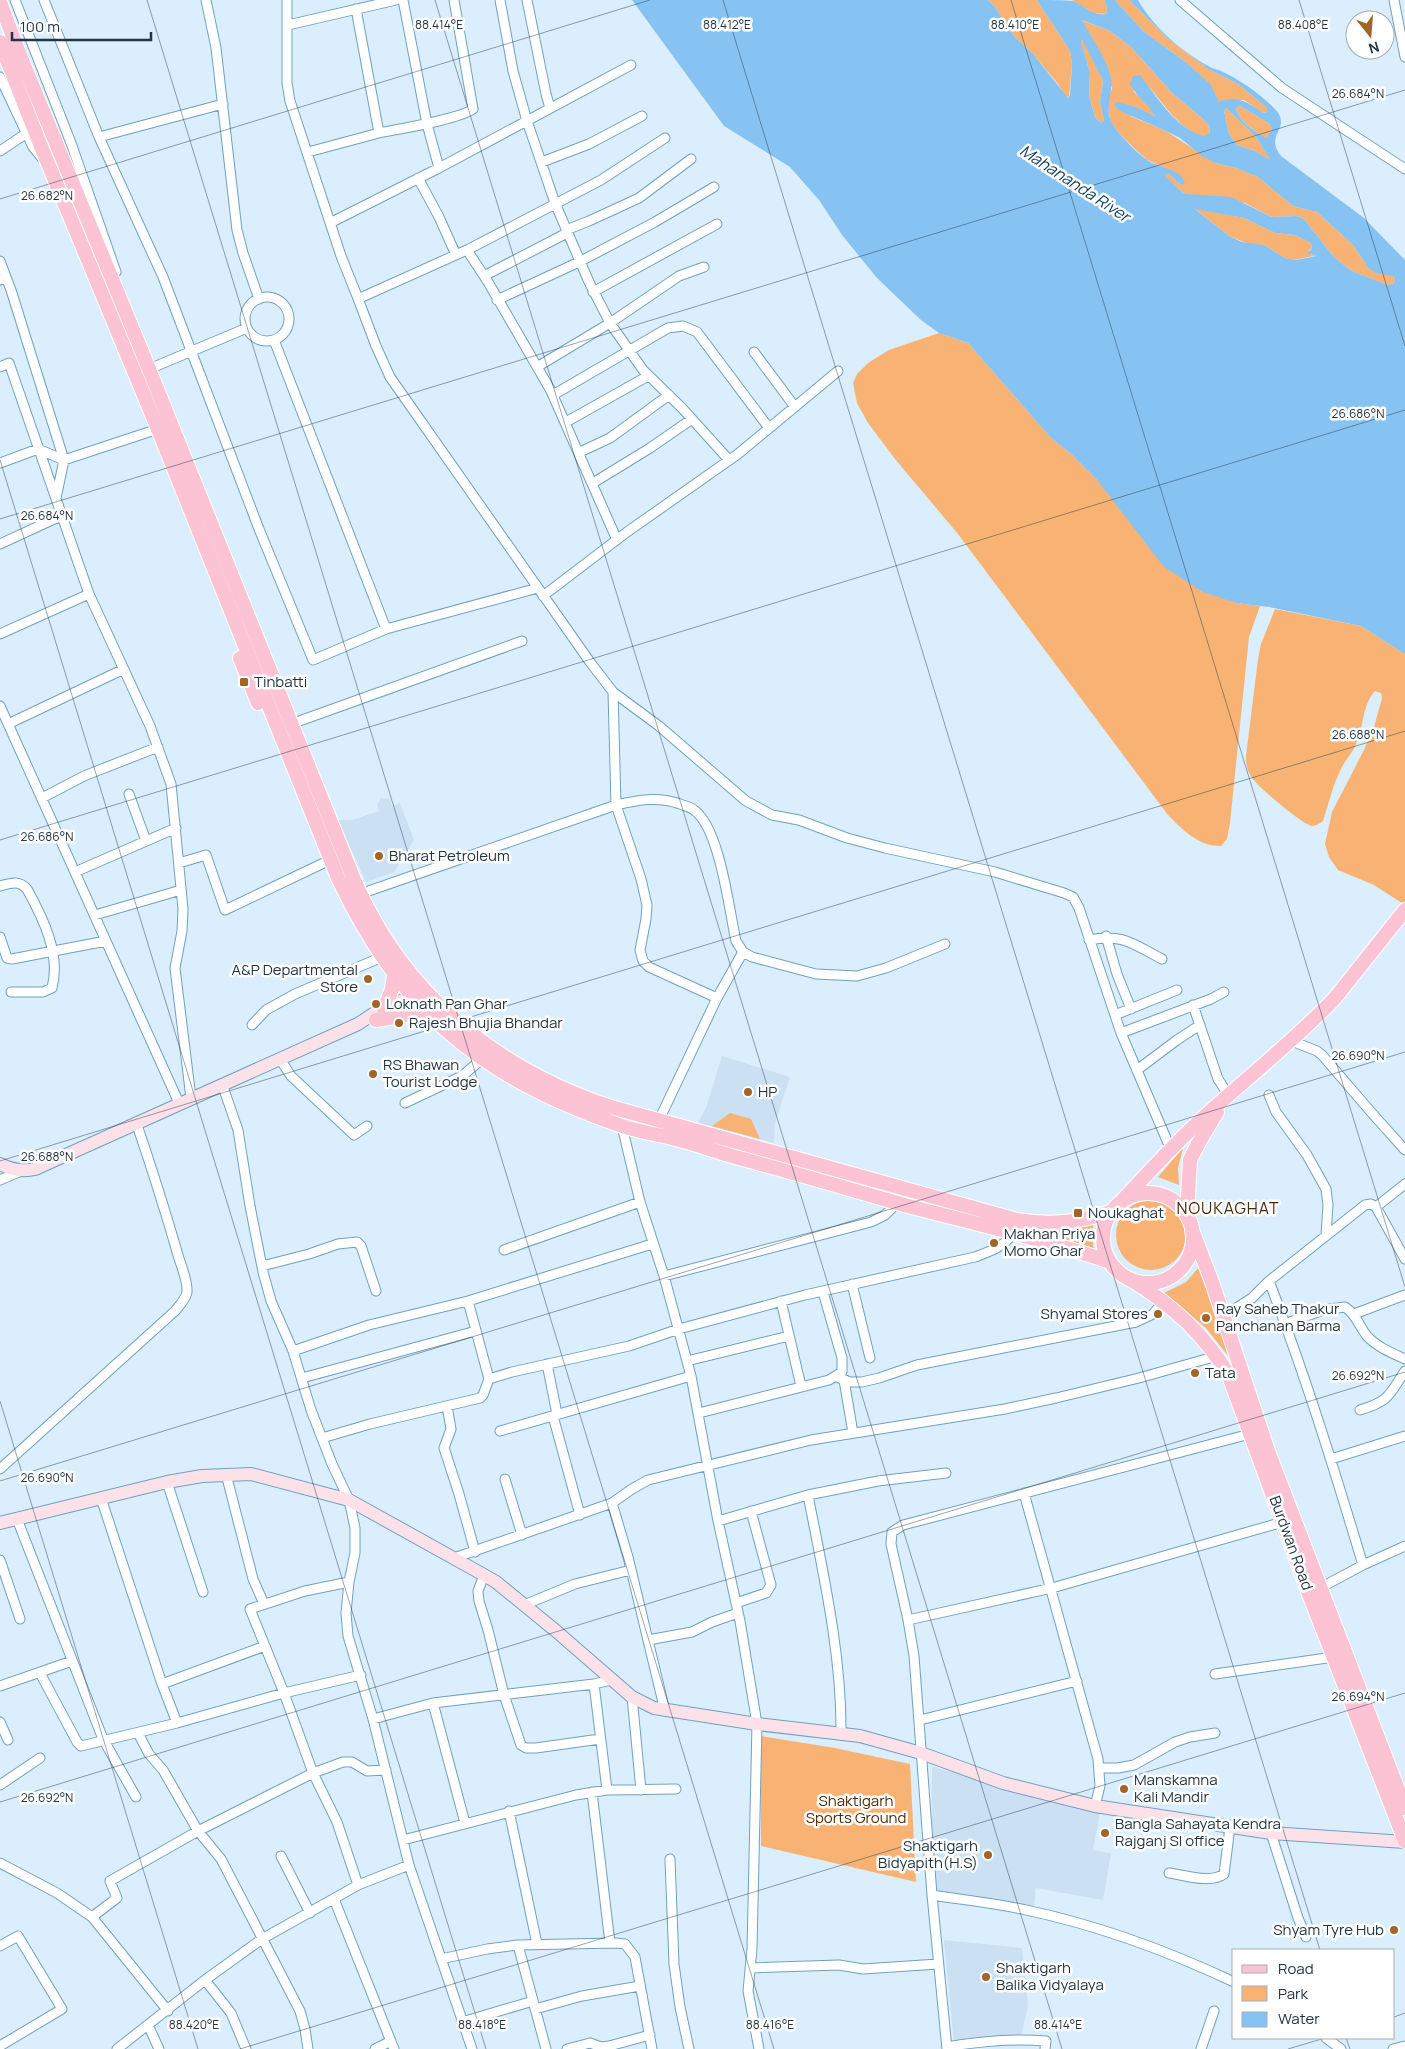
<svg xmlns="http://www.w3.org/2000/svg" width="1405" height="2049" viewBox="0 0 1405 2049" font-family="Manrope,sans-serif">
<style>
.built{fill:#cbe0f2}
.green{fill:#f8b374}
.water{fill:#87c3f2;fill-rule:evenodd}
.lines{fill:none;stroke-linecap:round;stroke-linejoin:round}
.street-casing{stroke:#70a0c5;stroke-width:11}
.secondary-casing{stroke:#70a0c5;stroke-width:14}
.primary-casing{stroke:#fff;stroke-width:16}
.street{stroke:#fff;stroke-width:9}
.secondary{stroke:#fde1e9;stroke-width:12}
.primary{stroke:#fbc3d3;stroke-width:14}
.ticks{fill:none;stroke:#213544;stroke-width:1;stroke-opacity:0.45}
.poi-dot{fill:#a16528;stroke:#fff;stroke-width:2}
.labels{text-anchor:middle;stroke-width:5;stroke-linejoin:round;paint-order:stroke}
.poi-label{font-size:15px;fill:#213544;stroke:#fff;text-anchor:start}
.street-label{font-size:15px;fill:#213544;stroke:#fff}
.park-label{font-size:15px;fill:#4f2c03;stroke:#fff}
.water-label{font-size:16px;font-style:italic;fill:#0e3d5b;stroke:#fff}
.neighbourhood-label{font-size:16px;letter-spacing:1px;fill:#46290c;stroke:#fff}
.ticks-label{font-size:12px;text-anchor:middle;fill:#213544;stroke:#fff;stroke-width:5;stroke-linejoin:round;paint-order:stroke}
</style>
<rect width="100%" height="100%" fill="#daeefd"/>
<path class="built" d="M381 798 390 799 392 806 400 803 414 840 394 872 366 882 338 820H352L379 811 377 805Z
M722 1056 790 1077 775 1123 774 1143 698 1123 706 1108Z
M932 1767 1052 1797V1803L1100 1812 1093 1850 1111 1853 1103 1900 1036 1888 1034 1907 935 1891 932 1818Z
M944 1940 1022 1948 1028 2006 1021 2036 954 2043Z"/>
<path class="green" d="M988 0H1037L1070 51 1072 64 1069 97 1065 96 1058 84 1033 54 1014 36 995 7Z
M1072 0H1104C1107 5 1108 8 1106 14L1092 13Z
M1115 0H1129L1167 38 1208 69 1238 84 1267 108V112L1263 113 1244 100 1219 102 1210 85 1187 63 1143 31Z
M1081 20 1110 31 1132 48 1172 93 1203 119 1209 126 1210 133 1205 137C1180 130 1166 107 1150 88L1133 91 1147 103 1156 116 1145 112 1130 116 1166 131 1215 163 1236 168 1258 177 1293 206 1317 212 1353 245 1369 269 1393 276 1395 279 1394 283 1388 285 1352 271 1334 257 1303 218 1296 216 1272 217 1245 203 1187 194 1182 192 1163 175 1169 174 1177 182 1182 185 1166 168 1147 160 1133 147 1118 132 1111 122 1107 103 1112 88Z
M1082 38 1084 40 1103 81 1100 102 1104 120 1101 123 1095 117 1089 96 1090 73 1081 42Z
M1240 106 1270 124 1272 129 1266 139C1256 131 1238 121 1236 108Z
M1226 108 1256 137 1271 161 1255 151 1237 145 1229 134 1224 111Z
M1194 208 1244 218 1275 233 1295 235 1311 243 1312 249 1309 250 1311 255H1318L1294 260 1285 258 1264 245 1249 244 1229 236Z
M939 333 968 343 1051 438 1071 454 1097 480 1237 603 1260 606 1249 637 1230 823 1227 839 1221 846C1199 847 1182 829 1168 815L958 534 895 459 868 423 857 403 853 383 857 374 868 363 889 350Z
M1275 609 1361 626 1405 654V905L1374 885 1338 870 1329 857 1325 844 1332 812 1364 750 1374 727 1382 698 1381 693 1375 691C1362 705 1364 727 1356 744 1353 753 1346 759 1342 767 1333 784 1329 803 1323 821 1320 823 1316 826 1312 826 1303 825 1258 787 1252 778 1247 771 1246 764 1246 756L1258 659 1261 644Z
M730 1113 751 1119 760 1139 712 1126Z
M1183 1148 1178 1168 1179 1185 1158 1177Z
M1116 1235a35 35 0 1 1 70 0a35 35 0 1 1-70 0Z
M1093 1225 1092 1238 1094 1250 1041 1232 1070 1230Z
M1200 1266 1229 1357 1206 1328 1164 1293 1186 1282Z
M761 1736 835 1748 910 1764 916 1882 761 1846Z"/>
<path class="water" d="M632 0H988L995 7 1014 36 1033 54 1068 98 1070 95 1072 64 1070 51 1037 0C1048 0 1064 0 1073 1 1086 6 1090 16 1106 14 1108 8 1107 5 1104 0H1115L1143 31 1187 63 1211 85 1219 102C1235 94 1250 103 1263 113L1267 112V108L1238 84 1208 69 1167 38 1129 0H1138C1154 28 1181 51 1210 67 1213 69 1217 69 1221 71 1239 79 1260 94 1274 108 1294 128 1263 134 1281 156L1364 218 1405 260V654L1361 626 1269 607 1236 603 1203 592 1164 567 1097 480 1071 454 1051 438 968 343 939 333 921 320 877 278 842 235 819 200 790 167 724 126ZM1082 20 1110 31 1132 48 1172 93 1203 119 1209 126 1210 133 1204 136C1176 129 1157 97 1140 75L1133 76 1130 84C1137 97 1148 104 1155 116L1133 106 1116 102 1114 105 1120 111 1166 131 1180 138 1202 156 1215 163 1236 168 1258 177 1293 206 1317 212 1353 245 1369 269 1376 273 1393 276 1395 279 1394 283 1388 285 1352 271 1334 257 1303 218 1296 216 1272 217 1231 197 1187 194 1182 192 1164 175 1169 174 1177 182 1182 185 1185 183C1181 168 1158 168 1147 160 1137 153 1127 142 1119 133 1097 107 1118 95 1109 71 1103 53 1091 37 1082 20ZM1082 39 1103 81 1100 102 1104 120 1101 123 1095 117 1089 96 1090 73 1081 42ZM1240 106 1270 124 1272 129 1266 138C1256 132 1238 121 1236 108ZM1226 108 1256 137 1270 160 1255 151 1237 145 1229 134 1224 111ZM1195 209 1244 218 1275 233 1295 235 1311 243 1312 249 1307 253 1317 256 1295 260 1285 258 1264 245 1242 242 1229 236Z"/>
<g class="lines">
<g class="street-casing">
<path id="street" d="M15 0 71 143 116 272
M44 0 99 137 163 277 259 529 313 660 386 629 538 588
M206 0 216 48 237 230 243 253 259 299
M287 0V83L290 101 341 256 357 296 360 298 469 249 601 180 665 138
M403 0 427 124 439 168
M500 0 513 71 527 121 555 203 589 282 610 323 643 370 682 408 729 460
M527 0 546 94 550 108
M1180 0 1282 88 1405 169
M1394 0 1405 57
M356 9 379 133C398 129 460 119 473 109L454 0
M288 25 396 0
M0 77 33 147 42 158
M99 137 223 104
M0 151 27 133
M308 152 379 133
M542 162 589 144 642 116
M418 178 439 217 456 255
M330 223 439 168 631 65
M566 230 589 221 639 198 691 159
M467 250 488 282 551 391 617 540
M0 261 6 277
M484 276 567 233
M0 280 6 277 11 290 64 460 56 498
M593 292 717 224
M357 296 376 346 390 377 590 662 613 692 659 726 746 801 772 815 799 820 847 838 885 848 995 872 1064 893 1073 897 1079 908 1121 1033 1171 1150
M245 319a22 22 0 1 1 44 0a22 22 0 1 1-44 0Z
M497 300 579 262 655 222 714 187
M274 340 386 629
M754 352 795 407
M0 367 9 363 89 594 150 726 171 784 183 909 182 931 175 968 191 1098
M537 367 610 323 679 276 704 267
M149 369 247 328
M553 395 668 328 683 326 697 332 769 428
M566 422 648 376
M580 452 610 438 669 395
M0 463 38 449 64 460 158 429
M593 483 650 448 692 419
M0 544 63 515
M543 596 627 532 738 454 838 371
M0 634 89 594
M613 692 616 805 641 879 647 905 646 919 640 950 643 961 649 967 717 998
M0 706 179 1103
M8 724 124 669
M291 724 522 641
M129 794 146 841
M42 798 84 776 158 747
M179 863 206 855 225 910 332 859
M75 872 176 828
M0 886C11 883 19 880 27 889 43 918 61 954 52 988L43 992H11
M360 894 616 805C638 800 658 796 680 804 685 806 691 807 694 810 720 828 729 910 736 941L743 952 752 957 816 974 857 976 886 968 945 944
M95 915 181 890
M1106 936 1117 974 1131 1009
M0 937 7 958 12 959 106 941
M1089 940C1122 933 1133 944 1162 959
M1193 1005 1218 1079 1229 1096
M1115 1015 1177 990
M252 1025 266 1010 295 994 382 957
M1121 1033 1211 999 1224 992
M1289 1040 1317 1051 1322 1055 1371 1112 1405 1150
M280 1059 291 1076 354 1135 367 1126
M1137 1070 1177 1040 1200 1025
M222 1084 238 1130 250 1206 263 1272 271 1301 293 1351 311 1410 332 1464 349 1500 355 1528V1553L349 1582 346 1613 348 1636 373 1719 409 1865 472 2049
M1269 1095 1276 1112 1307 1155 1326 1189 1328 1205 1326 1235
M405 1103 462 1076 482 1059
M659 1120 717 998 743 952
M622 1126 640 1202 664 1276 691 1376 718 1521 740 1621 757 1724 752 1949 748 1991 759 2049
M0 1180 21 1171
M1376 1207 1405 1184
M504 1250 640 1202
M262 1266 309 1254 338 1244 357 1242 361 1246 376 1291
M664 1276 871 1222 885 1215 897 1203
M1269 1281C1305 1374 1334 1469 1363 1565
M852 1284 870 1358
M781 1301 801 1386
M1354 1314 1405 1295
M1224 1316 1252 1298 1269 1281 1365 1205 1371 1204 1376 1207 1405 1259
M1285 1324 1323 1310 1345 1307C1356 1314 1359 1326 1367 1336 1377 1347 1392 1353 1405 1359
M293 1351 369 1325 468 1301 652 1244
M687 1361 789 1336
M547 1364 557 1414
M837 1377 850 1382H862L879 1378 917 1365 1136 1322 1153 1314 1164 1301
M302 1378 476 1331
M489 1379 512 1372 629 1346 679 1329 805 1295 975 1257C991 1251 1004 1247 1013 1233
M844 1380 853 1433
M447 1406 451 1429 444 1448 459 1494 475 1552
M1360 1410C1390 1401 1389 1395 1405 1371
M699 1413 829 1380 842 1372V1358L823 1292
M553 1416 580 1515
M500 1431 691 1376
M322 1438 370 1424 480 1398 483 1395 489 1379 468 1301
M1331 1459 1405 1436
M0 1469 175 1311C179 1306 186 1299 187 1292 188 1281 181 1266 178 1255 165 1210 151 1166 136 1122
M226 1474 253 1579 264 1604
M505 1479 522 1535
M167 1482 203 1592
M1024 1493 1098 1759 1100 1786 1095 1806
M808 1495C823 1573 842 1655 841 1735
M101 1498 162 1684 177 1723
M612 1503 628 1557 665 1711
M17 1519 103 1739 136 1797
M718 1521 808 1495 878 1481 946 1473
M454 1558 612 1503 632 1489 648 1480 811 1440 1005 1409 1056 1398 1139 1378 1217 1356
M0 1560 20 1619
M484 1575 478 1591 479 1601 488 1630 504 1695 521 1745 526 1748H536L600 1739
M349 1582 305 1591 250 1609 284 1693 313 1773 337 1822 358 1885
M1320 1588 1363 1565 1405 1546
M736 1603 766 1593 771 1585 751 1511
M524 1605 575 1584 631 1570
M908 1620 1052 1588 1283 1522
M648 1640 692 1632 712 1622 738 1613
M40 1673 77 1742 81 1746 177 1723 284 1693 361 1675
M1215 1674 1334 1657
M162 1684 265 1646
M594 1684 607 1790
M0 1686 72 1661
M632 1697 641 1790
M433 1703 465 1823
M373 1719 433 1703 594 1684 611 1680
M920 1720 1077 1681
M0 1722 8 1740
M138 1733 149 1754 163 1770 198 1831 221 1859 300 2011 305 2029 308 2049
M1099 1768H1118L1134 1765 1175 1742 1190 1737 1215 1733
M0 1785 40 1758
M592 1792 610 1943
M509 1811 537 1944
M1271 1833 1298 1918 1306 1937
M403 1840 576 1795 607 1790 676 1789
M281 1856 310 1913
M670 1859 674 1964 680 2007 689 2049
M0 1863 57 1893 92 1917 168 2011
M1169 1873C1185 1875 1210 1884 1224 1874L1230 1827
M932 1895C963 1900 995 1903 1026 1910 1097 1925 1168 1951 1234 1982
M334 1899 394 2049
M92 1917 117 1898 110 1881 198 1831 313 1773 343 1762H352L367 1771 386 1770
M518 1945 546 2049
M0 1946 18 1936 62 2009 0 2046
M441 1959 487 1949 518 1945 616 1943 625 1944 635 1957 652 2049
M750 1968 839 1965 863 1969 938 1964
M205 1980 231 2013 246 2049
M535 2009 582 1996 640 1986
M462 2022 533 2001
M148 2025 159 2049
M1326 2038 1341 2049
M947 2047C980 2041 1011 2038 1046 2041L1045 2049
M117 2049 205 1980 262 1939 358 1885 409 1865
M375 2049 391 2041
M567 2049 590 2043 601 2047 609 2046 650 2035
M947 2049 932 1895 914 1656 908 1620 891 1544 892 1532 903 1525 1250 1434
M1201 2049 1214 2011
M1393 2049 1405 2046"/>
</g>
<g class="secondary-casing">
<path id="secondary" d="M0 1164C12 1170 22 1172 35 1169L358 1024 373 1014 422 991
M0 1523 167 1482 202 1476 251 1474 349 1500 484 1575 496 1582 556 1631 632 1697 654 1708 757 1724 860 1736 921 1753 1003 1783 1095 1806 1271 1833 1405 1842"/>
</g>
<g class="primary-casing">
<path id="primary" d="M0 2 19 53 149 369 355 882C404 995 496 1069 611 1107L1017 1220C1052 1226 1077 1222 1111 1212
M0 42 42 149 158 429 338 878C402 1013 480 1076 619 1125 636 1131 654 1134 672 1138 692 1143 712 1150 732 1156 787 1171 842 1187 897 1203 968 1222 1040 1238 1110 1262
M240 658 258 703
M384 1009 392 989 394 975
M376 1020 407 1015 434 1021
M1103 1238a45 45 0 1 1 90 0a45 45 0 1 1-90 0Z
M1122 1201C1149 1172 1176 1142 1205 1116 1248 1077 1295 1040 1335 998L1405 910
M1187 1216 1190 1160 1198 1144 1217 1112
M1192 1230 1212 1282 1268 1451 1405 1808
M1130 1279C1171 1304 1205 1334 1229 1376L1309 1594 1405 1841"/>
</g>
<use href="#street" class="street"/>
<use href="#secondary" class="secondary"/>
<use href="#primary" class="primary"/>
</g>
<path class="ticks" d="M147 0 774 2049M435 0 1062 2049M723 0 1320 1950M1011 0 1405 1287M1299 0 1405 346M0 199 650 0M0 460 486 2049M0 519 1405 90M0 840 1405 410M0 1161 1405 731M0 1401 198 2049M0 1481 1405 1052M0 1802 1405 1372M1394 2017 1405 2013M1346 2038 1350 2049M240 2049 1405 1693M1288 2049 1325 2038"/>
<g class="poi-dot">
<rect x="239" y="677" width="10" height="10" rx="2.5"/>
<circle cx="379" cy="856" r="5"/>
<circle cx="368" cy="979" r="5"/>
<circle cx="376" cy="1004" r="5"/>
<circle cx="399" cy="1023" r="5"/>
<circle cx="373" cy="1074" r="5"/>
<circle cx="748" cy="1092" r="5"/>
<rect x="1073" y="1208" width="10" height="10" rx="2.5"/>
<circle cx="994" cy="1243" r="5"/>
<circle cx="1158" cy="1314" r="5"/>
<circle cx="1206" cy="1318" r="5"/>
<circle cx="1195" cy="1373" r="5"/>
<circle cx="1124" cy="1789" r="5"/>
<circle cx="1105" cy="1833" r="5"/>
<circle cx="988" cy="1855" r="5"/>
<circle cx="1394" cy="1930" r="5"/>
<circle cx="986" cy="1977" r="5"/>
</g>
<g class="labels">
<g class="poi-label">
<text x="254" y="687">Tinbatti</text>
<text x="389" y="861">Bharat Petroleum</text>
<text x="358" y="975" text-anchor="end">A&amp;P Departmental<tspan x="358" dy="17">Store</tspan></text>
<text x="386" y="1009">Loknath Pan Ghar</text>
<text x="409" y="1028">Rajesh Bhujia Bhandar</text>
<text x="383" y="1070">RS Bhawan<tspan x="383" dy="17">Tourist Lodge</tspan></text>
<text x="758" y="1097">HP</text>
<text x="1088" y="1218">Noukaghat</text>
<text x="1004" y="1239">Makhan Priya<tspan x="1004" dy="17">Momo Ghar</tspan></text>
<text x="1216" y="1314">Ray Saheb Thakur<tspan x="1216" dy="17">Panchanan Barma</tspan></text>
<text x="1148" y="1319" text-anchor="end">Shyamal Stores</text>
<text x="1205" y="1378">Tata</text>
<text x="1134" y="1785">Manskamna<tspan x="1134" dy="17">Kali Mandir</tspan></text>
<text x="1115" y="1829">Bangla Sahayata Kendra<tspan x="1115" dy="17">Rajganj SI office</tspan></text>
<text x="978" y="1851" text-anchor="end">Shaktigarh<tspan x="978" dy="17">Bidyapith(H.S)</tspan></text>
<text x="1384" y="1935" text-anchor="end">Shyam Tyre Hub</text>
<text x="996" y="1973">Shaktigarh<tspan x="996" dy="17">Balika Vidyalaya</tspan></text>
</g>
<g class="street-label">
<text transform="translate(1291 1543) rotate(70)" y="5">Burdwan Road</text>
</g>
<g class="park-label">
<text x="856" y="1806">Shaktigarh<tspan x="856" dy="17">Sports Ground</tspan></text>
</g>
<g class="water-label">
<text transform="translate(1075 183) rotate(33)" y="6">Mahananda River</text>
</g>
<g class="neighbourhood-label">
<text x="1228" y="1214">NOUKAGHAT</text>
</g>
</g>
<g class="ticks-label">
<text x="439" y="29">88.414°E</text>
<text x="727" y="29">88.412°E</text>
<text x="1015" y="29">88.410°E</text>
<text x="1303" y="29">88.408°E</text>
<text x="1358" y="98">26.684°N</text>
<text x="47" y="200">26.682°N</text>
<text x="1358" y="418">26.686°N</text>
<text x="47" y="520">26.684°N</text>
<text x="1358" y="739">26.688°N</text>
<text x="47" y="841">26.686°N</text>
<text x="1358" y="1060">26.690°N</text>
<text x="47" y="1161">26.688°N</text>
<text x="1358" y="1380">26.692°N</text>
<text x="47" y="1482">26.690°N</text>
<text x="1358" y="1701">26.694°N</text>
<text x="47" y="1802">26.692°N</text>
<text x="194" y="2029">88.420°E</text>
<text x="482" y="2029">88.418°E</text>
<text x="770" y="2029">88.416°E</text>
<text x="1058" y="2029">88.414°E</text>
</g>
<rect x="1232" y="1949" width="162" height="90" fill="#ffffff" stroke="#a6aeb4"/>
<rect x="1242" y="1965" width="25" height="8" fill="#fbc3d3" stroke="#a6aeb4"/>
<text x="1278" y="1974" font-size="15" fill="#213544">Road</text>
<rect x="1242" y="1986" width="25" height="15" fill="#f8b374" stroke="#a6aeb4"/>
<text x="1278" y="1999" font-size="15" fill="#213544">Park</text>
<rect x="1242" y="2012" width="25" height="15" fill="#87c3f2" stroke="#a6aeb4"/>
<text x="1278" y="2024" font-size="15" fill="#213544">Water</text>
<g transform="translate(1370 35) rotate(163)"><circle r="24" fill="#ffffff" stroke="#a6aeb4"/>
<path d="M0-4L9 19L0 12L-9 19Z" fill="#a16528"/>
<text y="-8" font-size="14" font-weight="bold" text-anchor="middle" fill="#213544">N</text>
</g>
<path d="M12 32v8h139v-8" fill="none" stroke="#213544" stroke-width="2.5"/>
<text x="20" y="32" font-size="15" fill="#213544" stroke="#ffffff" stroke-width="4" paint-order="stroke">100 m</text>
</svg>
